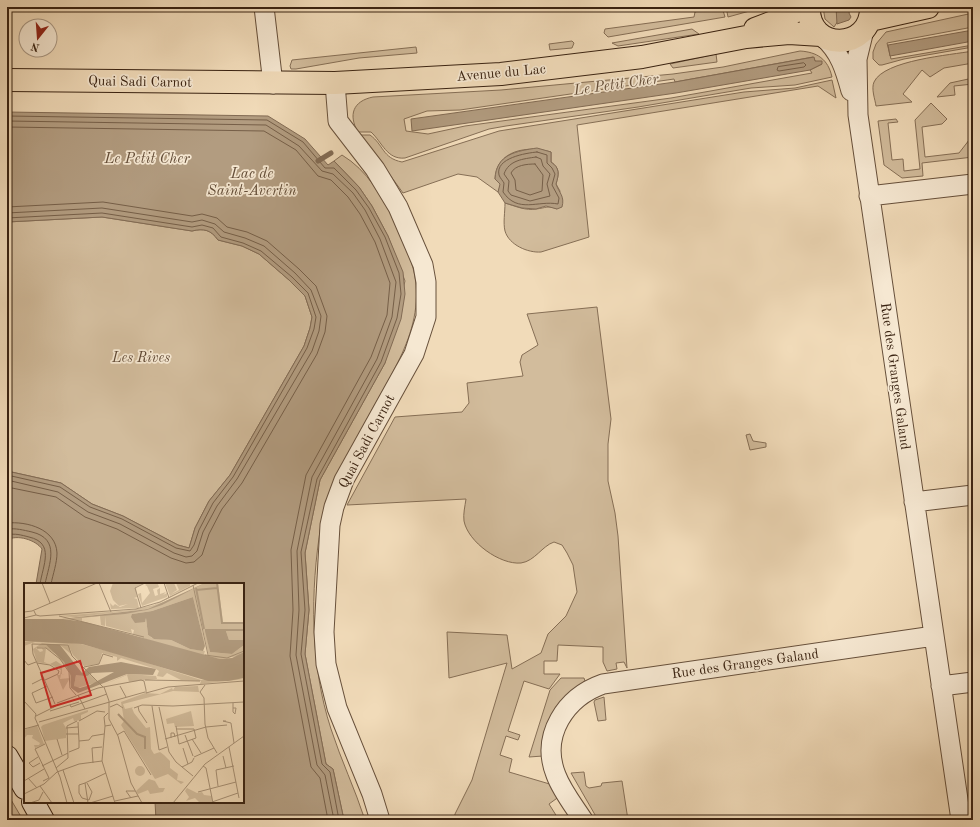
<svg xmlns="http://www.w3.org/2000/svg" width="980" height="827" viewBox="0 0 980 827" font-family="'Old Standard TT',serif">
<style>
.green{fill:#d2bc9c;stroke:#866f56;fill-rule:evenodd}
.water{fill:#b29c80;stroke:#826b54}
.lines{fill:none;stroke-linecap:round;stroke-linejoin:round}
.shore{stroke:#765f48;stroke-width:1}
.stream{stroke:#826b54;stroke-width:5}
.street-casing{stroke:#67503b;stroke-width:21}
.secondary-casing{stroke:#392211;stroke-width:24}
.primary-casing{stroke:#392211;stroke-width:24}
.street{stroke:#f6e8d2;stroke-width:19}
.secondary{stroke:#f6e8d2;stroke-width:22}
.primary{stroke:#f1dbb9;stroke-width:22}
.labels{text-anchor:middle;stroke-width:3.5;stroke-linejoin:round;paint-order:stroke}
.street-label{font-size:14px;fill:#392211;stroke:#f6e8d2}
.park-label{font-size:14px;font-style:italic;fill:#5f4834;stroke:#f6e8d2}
.water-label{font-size:15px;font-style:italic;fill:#634d38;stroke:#f6e8d2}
.inset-river{fill:none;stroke:#b29c80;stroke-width:2}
.inset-road{fill:none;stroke:#a79176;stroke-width:1}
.view{fill:#d62828;fill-opacity:0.15;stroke:#d62828;stroke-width:2}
.inset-edge{fill:none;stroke:#392211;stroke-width:2}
</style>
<rect width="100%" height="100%" fill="#f1dbb9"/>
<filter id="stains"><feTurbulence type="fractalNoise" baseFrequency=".005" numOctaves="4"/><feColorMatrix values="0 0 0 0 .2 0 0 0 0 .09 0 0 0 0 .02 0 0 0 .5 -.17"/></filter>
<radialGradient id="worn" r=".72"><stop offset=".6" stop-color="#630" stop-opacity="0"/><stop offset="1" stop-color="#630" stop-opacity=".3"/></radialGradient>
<path class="green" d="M704 7H722L725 17 608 37 604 33 605 29 694 17 695 12 702 10Z
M726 7H764L728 17Z
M823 7H836L838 21 834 27 825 19Z
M973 13V27L887 43 891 59 973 45V47L904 59 882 65H879L873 59V52L876 44 886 32Z
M692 29 699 34 618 46 612 43Z
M572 41 574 43 572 48 550 50 549 44Z
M416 47 417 53 359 58 296 69H291L290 66 292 60Z
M800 51C817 52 828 59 832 77L795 85 751 88 638 107 506 126 489 129 405 158C387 160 382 142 371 132H358C348 115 353 101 373 97L501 90 673 74 723 67ZM813 57 815 61 822 64 810 70 812 73 671 98 465 126 428 134 406 131 404 119 427 111 460 110 674 79 675 82Z
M973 51V63L944 68 930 77 922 70 903 94 912 102 876 106C875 99 871 89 874 82 884 60 951 55 973 51Z
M716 54 717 62 673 68 670 64Z
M973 78V84L954 86 955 95 937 97 950 83Z
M832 80 836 98 818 86 577 125 589 237 541 252C528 253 509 245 505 231 503 223 505 212 505 203 515 206 526 211 536 209 546 208 548 205 557 209L560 191 556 184C559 174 560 168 551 162V152C528 145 496 150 495 179L501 184 498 192 477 177 458 174 403 193 361 135H370C384 145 382 158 402 162L499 131 744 92 795 88Z
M931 103 947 119 942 124 922 127 925 157 959 153 973 135V157L922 163 923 176 902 178 884 165 878 121 896 119 898 122 888 123 892 160 903 159 904 171 920 169 915 120Z
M342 155C367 170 383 197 395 223 401 237 409 252 413 268 429 330 385 380 360 433 345 463 334 494 321 525 310 591 310 665 331 729 341 760 355 789 365 820H344L333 769 326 764 305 654 309 610 305 553 320 480 385 363 405 281 388 236 372 206 359 187 334 161Z
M102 217 192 231C204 228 211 230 218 240L242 246 259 254 289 280 305 296 312 317 310 328 304 346 230 475 209 501 195 528 189 548 178 545 123 516 92 504 61 483 7 471V222Z
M597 307 611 419 608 444V481L615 513 618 536 627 668 624 662 616 663 617 669 607 671 603 662V647L558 645 557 661H544V674H560L549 689 524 681 508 731 520 735 518 740 506 736 500 755 512 759 509 772 553 785 560 796 549 804 559 820H454L455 814 472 780 507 663 449 678 447 632 507 635 512 669 541 653 548 634 566 616 577 592 573 565 567 553 562 545 554 542C542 546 535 561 521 563 500 565 468 542 464 521 463 514 465 506 466 499L347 505 395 417 462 412 469 403 467 383 523 376 520 362 522 355 538 345 527 314Z
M750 434 753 441 766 443V447L750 450 746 435Z
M561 678H584L585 681 570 693 543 756 529 757 550 690Z
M604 697 606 720 598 721 594 702 595 700Z
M584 772 586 786 589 788 601 786 602 783 622 781 628 820H598L571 773Z
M7 793 23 820H7Z"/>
<path class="water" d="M836 7H851L849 13 851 17 849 20 837 24Z
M973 30V41L890 56 888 45Z
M814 57 815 61H822V64L810 70 676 93 412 131 411 119 675 82Z
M7 112 268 116 305 139 328 165 334 161 359 187 372 206 388 236 403 272 405 294 401 319 385 363 320 480 305 553 309 610 305 654 326 764 333 769 344 820H156L155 802H243V584H36L42 549C36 540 17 534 7 540V471L61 483 92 504 123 516 178 545 189 548 195 528 209 501 230 475 304 346 310 328 312 317 305 296 289 280 259 254 242 246 218 240C211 230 204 228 192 231L102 217 7 222Z
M537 148 551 152V162C560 168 559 174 556 184 559 193 565 196 562 207L557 209 546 206 536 209 522 208 505 203 498 192 500 184 495 179C496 154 517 151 537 148Z"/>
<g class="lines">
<path class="shore" d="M804 63 806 65 804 67 779 71 777 70 778 67Z
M7 116 267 120 303 142 325 168H334L356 190 369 208 385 237 399 273 401 294 397 318 381 362 317 479 301 552 305 610 301 654 322 764 330 772 339 820
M7 121 266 125 299 146 322 171 333 174 353 193 365 210 380 239 396 282 392 317 377 359 312 477 297 551 299 610 296 655 317 765 325 775 334 820
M7 127 264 131 296 150 318 176 331 180 348 197 360 214 375 242 390 283 387 315 371 357 306 475 291 550 293 610 290 656 311 767 320 778 328 820
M537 152 547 155V163L552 168 555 174 552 185 559 198 558 204C538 200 518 214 503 192L504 183C503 181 500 178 499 175 495 158 526 153 537 152Z
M536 157 541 159 543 166 550 174 547 184 550 196 530 201 511 195 508 191 509 181 504 174C509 160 523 159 536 157Z
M535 164 543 175 542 191 530 195 516 190 515 180 511 173C515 165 527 164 535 164Z
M7 207 103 202 192 216 202 214 217 218 227 227 247 232 267 241 299 269 316 286 327 316 325 332 317 354 242 483 222 509 209 534 202 555 194 562 186 563 171 558 117 529 85 517 56 497 7 487
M7 213 102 208 192 222 202 220 215 224 224 232 245 238 264 246 295 273 311 290 321 316 319 331 312 351 237 479 217 506 203 532 197 551 192 556 186 557 174 553 120 524 88 512 58 492 7 480
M7 218 102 213 192 227 202 225 213 228 221 237 243 243 261 251 292 277 308 293 316 317 314 329 307 348 233 477 213 503 199 530 194 545 190 551 176 548 122 519 90 507 60 487 7 475
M7 523C27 521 56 529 57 553 57 563 53 574 51 584
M7 529C16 528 23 530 32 532 61 539 49 564 45 584
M7 535C15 533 21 535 29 537 55 543 43 565 40 584"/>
<path class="stream" d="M318 161 331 153"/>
<g class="street-casing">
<path id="street" d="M264 7 273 84
M864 30 857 59 858 115 961 820
M823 37C840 52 845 69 851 91
M335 83 338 121 375 169 398 207 423 265 426 282V317L414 354 344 480 334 507 330 525 324 632 326 664 337 708 372 794 380 820
M869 196 973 184
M914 502 973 495
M941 686 973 682
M583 820C574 806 562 791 556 775 540 735 566 697 603 684L934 636"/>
</g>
<g class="secondary-casing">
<path id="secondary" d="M7 757 25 788
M33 802 43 820"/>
</g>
<g class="primary-casing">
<path id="primary" d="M809 7C807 52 872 52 871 7
M870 20 928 7
M755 29 786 17 801 7
M7 80 335 83 501 74 642 57 746 37 789 33 821 35"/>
</g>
<use href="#street" class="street"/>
<use href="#secondary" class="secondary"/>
<use href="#primary" class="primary"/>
</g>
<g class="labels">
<g class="street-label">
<text transform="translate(501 72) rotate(-5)" y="5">Avenue du Lac</text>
<text transform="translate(140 81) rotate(1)" y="5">Quai Sadi Carnot</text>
<text transform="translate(896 376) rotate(82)" y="5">Rue des Granges Galand</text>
<text transform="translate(366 441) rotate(-62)" y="5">Quai Sadi Carnot</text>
<text transform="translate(745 663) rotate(-8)" y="5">Rue des Granges Galand</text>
</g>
<g class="park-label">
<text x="141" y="362">Les Rives</text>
</g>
<g class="water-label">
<text transform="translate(616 84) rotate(-8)" y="5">Le Petit Cher</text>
<text x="147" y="163">Le Petit Cher</text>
<text x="252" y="178">Lac de<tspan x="252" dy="17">Saint-Avertin</tspan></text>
</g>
</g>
<g transform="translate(24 583)">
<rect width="220" height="220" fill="#f1dbb9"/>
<path d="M89 0 118 1 112 4 113 14 110 15 113 16 115 25 87 26 86 20 89 23 91 21 96 24 104 21 95 23 89 17 86 8ZM124 0H137L134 1 135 4 129 6 131 13 134 12 133 7 136 5V11L142 9 139 12 143 10V14L118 23 114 11 117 10 118 20 126 10 123 3 121 2ZM141 0H150L153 7 147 11 155 7 152 0H166V3L146 13ZM181 0H194L199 39 220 40V58L205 57 202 48H182L186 69 208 71 220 62V69L214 73 196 76 154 67 113 53 109 51 110 47 107 46 108 50 82 43 81 33V43L77 42 76 33 58 35V38L40 36 118 28 170 6 182 67 169 14 128 28 108 31 121 38 122 35 124 52 128 55 147 57 166 66 181 68 180 71 183 72H179L185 74 170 5ZM169 3 124 26 52 34 36 33 107 27 130 22ZM0 58H30L57 61 102 73 177 97 220 96 176 101 177 98 157 97 143 90 139 94 133 93 135 88 132 86 97 75 93 78V74L78 70 75 81 60 83 49 72 44 61 11 59 0 63V59H8ZM18 60 45 62 47 71 36 62 21 61 37 75 44 85 46 89 47 93 48 96 46 103V89L32 71 20 64 12 65 16 69 19 68 18 65 22 66 20 79 25 81 13 79 9 66ZM32 78 38 82V91L41 92 37 91 36 96 46 95 39 107 33 92H36L37 87 26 81ZM104 91 132 93 133 96 105 99 103 92 79 102ZM52 92H66L74 99 53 105 50 103ZM174 103 175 109 149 108 99 121 101 126 110 124 108 125 110 130 122 145 126 144 127 166 130 171 136 169 140 172 146 178V185L154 191 153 197 160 199 157 201 144 191 131 196 97 142 100 138 104 140 100 137 97 119 121 110 136 111 148 105 149 107 151 104ZM64 127V129L57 132V137L50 138 49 135 39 140 42 145V155L21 158 17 144 19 142ZM167 128 170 143 151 144 150 140 143 141 142 136ZM13 142 20 161 11 165 10 162H15L16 160 8 155 9 152H3L0 156V147ZM111 188a5 5 0 1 1 10 0a5 5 0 1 1-10 0ZM125 196 131 198 135 205H141L139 209 126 211 124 207 114 211 112 208ZM163 205 173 210 178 209 180 212 188 213V220H176L171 215 162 218 165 214 161 208Z" fill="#d2bc9c"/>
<path d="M181 0 138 22 123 27 101 31 39 36 61 39 196 76 208 75 220 69V95L204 98H184L58 61 0 58V36H38L124 26ZM169 14 181 63 179 68 166 66 147 57 130 56 124 52 122 35 121 39 111 40 107 34 108 31 128 28ZM202 48 205 57H219L220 62 208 71 186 69 181 48ZM21 61 36 62 58 90 65 84 97 79 132 86 129 92 103 91 54 110 47 105V93L40 79ZM90 89 66 102 56 105 50 103 52 92 63 93 68 90Z" fill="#b29c80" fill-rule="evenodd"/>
<path class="inset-river" d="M193 0 198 40H220M172 5 180 46M172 7 193 5M181 47H220M94 131 113 151 121 154V166"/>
<path class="inset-road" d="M18 0 26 20M75 0 87 29M140 0 145 15M169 2 184 72M117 25 111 5 121 0M10 28 12 32 16 33 112 26 136 19 174 0M0 29 8 28 73 0M35 33 120 54M0 35 12 32M13 65H22L36 76 45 89 46 105 52 112M181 72 203 75 220 68M0 77 4 82 12 79M13 80 26 82 35 88 34 91 21 97M60 84 75 81 79 71 89 74M121 97 176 98M8 101 20 95M181 102 176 109 180 115 181 141 184 155 193 170M23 103 8 110 12 120 29 114M96 103 102 114M80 104 85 118V136L94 153 107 200 118 220M122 107V110L144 104 220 98M54 112 61 126M0 118 12 131 11 135M33 120 74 105 117 97 120 98 122 107M209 120V129L211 131 212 125H209M31 121 9 71 8 61 44 62 48 73 79 104M46 122 47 124 83 111M114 123 115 128 123 140M128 123 135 167 143 164M86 124 93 121 99 125M135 124 145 169 152 179 169 193M110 125 118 122 149 123 220 119M26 128 55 119M84 130 80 134 81 143 87 142M12 133 32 123M11 135 36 194 43 220M55 138 73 128 81 129M202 138H199L207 140 210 160M15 139 121 109M54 139 55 158M81 143 78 178 91 220M152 143 155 161 172 155 170 146H152M42 145 54 144M0 146 15 142M42 151H55M93 152 100 148 127 192M161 152 169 173M147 155V150H150L151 154M33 156 38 172M141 156 182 144 203 142M168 156 177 170M205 164 215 215M159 165 164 181M45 169 55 165V158L65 157 68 153 80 151M199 173 202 185M14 174 5 180 9 184 16 180M170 174 190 165M69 180 68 165 78 164M18 183 44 170M179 183 182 185 189 220M158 184 168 179 170 175M32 185 44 175 43 143 53 138M39 187 50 220M4 195 13 205M0 198 20 186M19 198 25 195 11 166 21 161M61 200 55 202V210L58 215 65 217 68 209 63 200M16 203 28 220M194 203 192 187 210 183M174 209 212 199M0 211 20 201 33 189 55 181 78 178M107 215 102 208H111M91 218 114 213M188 219 214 210M6 220 15 217 19 209M64 220 61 200 82 190M66 220 89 213M149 220 181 181 220 153"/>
<path class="view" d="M56 78 67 112 27 124 17 90Z"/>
<rect width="220" height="220" class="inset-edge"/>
</g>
<rect width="980" height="827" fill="none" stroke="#f1dbb9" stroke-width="24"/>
<rect x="8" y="8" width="964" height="811" fill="none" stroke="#392211" stroke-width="2"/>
<rect x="12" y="12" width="956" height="803" fill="none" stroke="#392211"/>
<g transform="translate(38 38) rotate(197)"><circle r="19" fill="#f6e8d2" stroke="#aa9985"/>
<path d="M0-3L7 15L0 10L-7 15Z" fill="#8f2418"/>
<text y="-6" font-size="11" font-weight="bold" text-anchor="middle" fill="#392211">N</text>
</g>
<rect width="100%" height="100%" filter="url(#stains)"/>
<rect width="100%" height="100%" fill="url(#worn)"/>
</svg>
